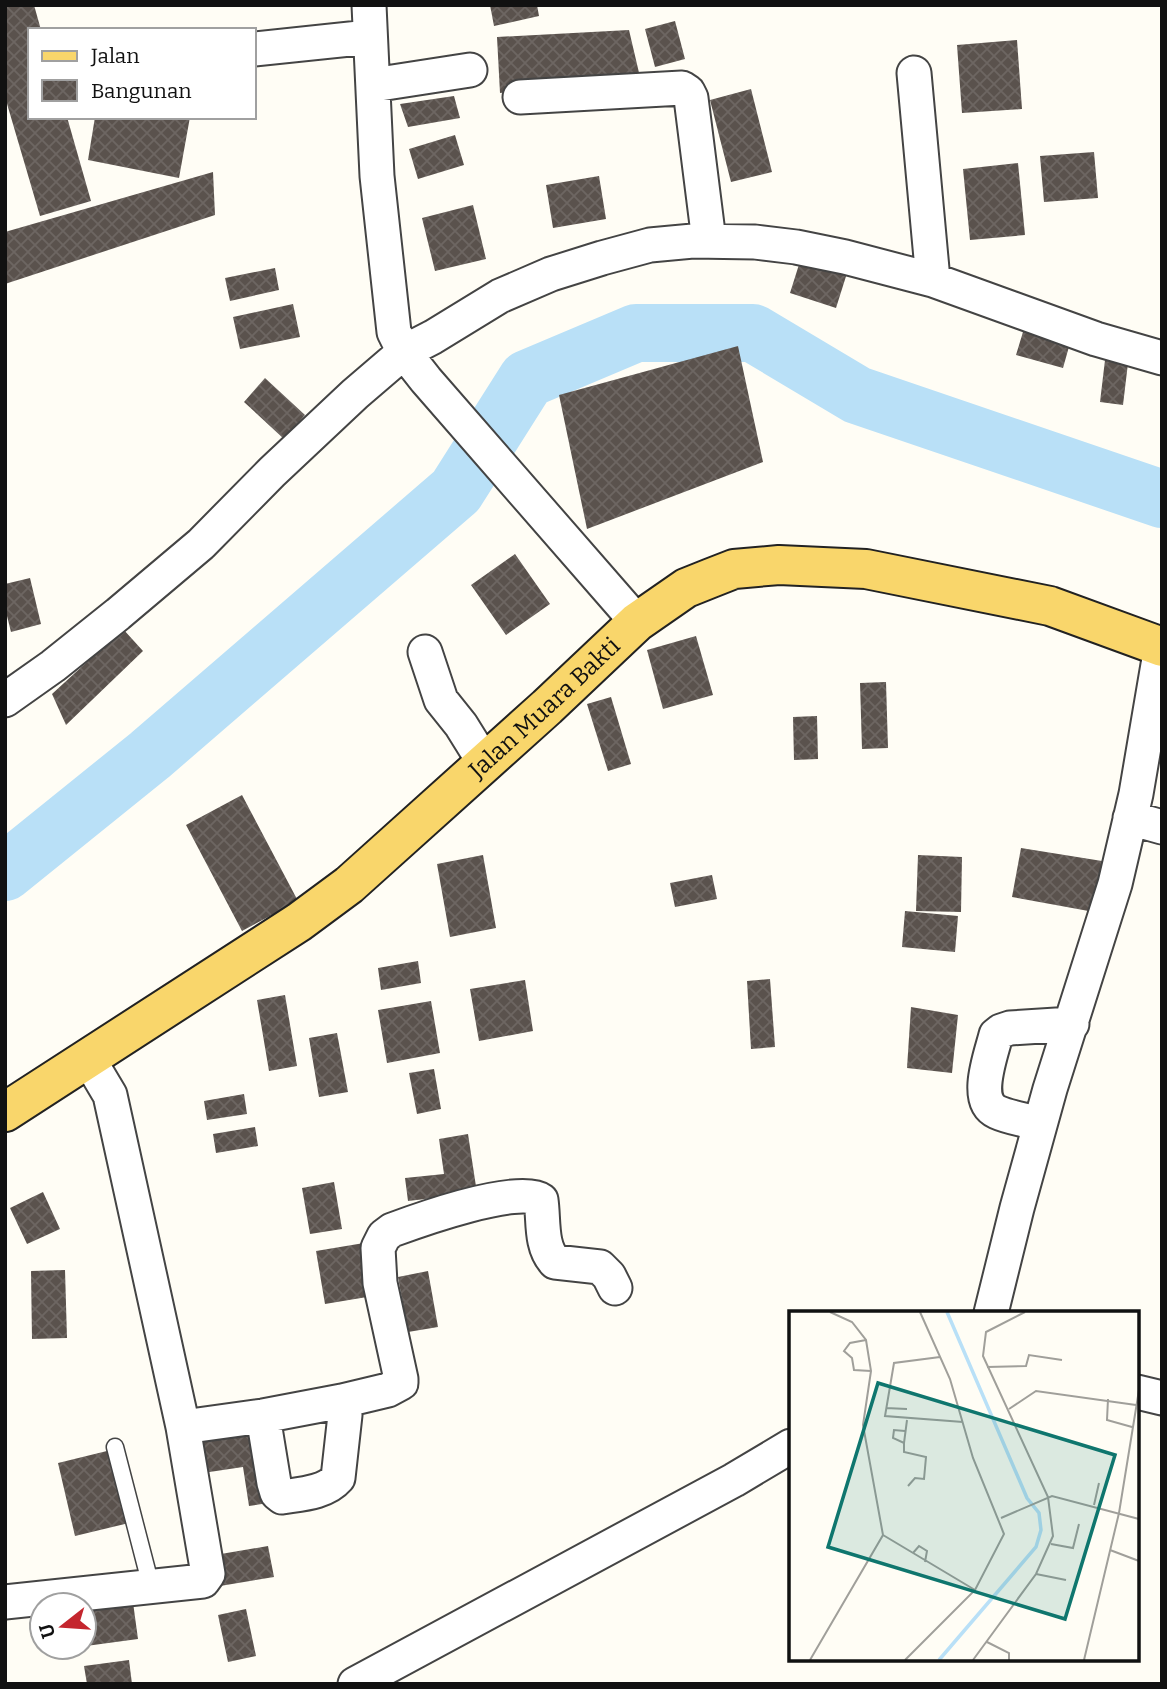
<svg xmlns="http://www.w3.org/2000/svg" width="1167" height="1689" viewBox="0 0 1167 1689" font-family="Bitter,serif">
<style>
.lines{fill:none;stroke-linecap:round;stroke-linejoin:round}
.river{stroke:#b9e0f7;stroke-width:58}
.building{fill:url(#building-cross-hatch)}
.lane-casing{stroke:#444;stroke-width:19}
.street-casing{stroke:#444;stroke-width:37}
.primary-casing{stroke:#222;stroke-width:42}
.lane{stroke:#fff;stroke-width:16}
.street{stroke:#fff;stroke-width:33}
.primary{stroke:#f9d66b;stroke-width:38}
.labels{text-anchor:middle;stroke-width:7;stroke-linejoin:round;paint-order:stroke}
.street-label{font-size:24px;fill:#111;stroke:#fff}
.inset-river{fill:none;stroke:#b9e0f7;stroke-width:3.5}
.inset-road{fill:none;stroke:#a09f9a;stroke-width:2}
.view{fill:#0f766e;fill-opacity:0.15;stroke:#0f766e;stroke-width:3.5}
.inset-edge{fill:none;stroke:#111;stroke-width:3.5}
</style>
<defs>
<pattern id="building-cross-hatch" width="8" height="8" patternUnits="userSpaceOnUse" patternTransform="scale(1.75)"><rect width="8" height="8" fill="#5a524d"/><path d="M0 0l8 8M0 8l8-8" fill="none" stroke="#6d6662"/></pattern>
</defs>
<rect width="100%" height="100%" fill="#fffdf5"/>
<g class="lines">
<path class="river" d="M5 872 150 755 456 491 527 379 636 333H753L857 395 1162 499"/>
</g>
<path class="building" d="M5 5H34L41 30H30V117H67L91 201 40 216 5 97Z
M490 5H537L539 16 494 26Z
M675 21 685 59 655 67 645 29Z
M629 30 640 77 500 93 497 37Z
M1017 40 1022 109 962 113 957 45Z
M751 89 772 172 731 182 710 100Z
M454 96 460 118 408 127 400 104Z
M95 117H190L179 178 88 160Z
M455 135 464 165 418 179 409 149Z
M1094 152 1098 198 1044 202 1040 156Z
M1018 163 1025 235 970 240 963 169Z
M213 172 215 215 5 284V232Z
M599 176 606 219 553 228 546 185Z
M473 205 486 259 435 271 422 218Z
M802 255 848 270 836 308 790 293Z
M275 268 279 290 230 301 225 278Z
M293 304 300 337 240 349 233 317Z
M1026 322 1072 336 1063 368 1016 355Z
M738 346 763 462 587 529 559 395Z
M1105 360 1128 363 1123 405 1100 402Z
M265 378 305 415 284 439 244 402Z
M515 554 550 604 506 635 471 585Z
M30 578 41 624 11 632 5 608V584Z
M123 629 143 651 66 725 52 694Z
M696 636 713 695 663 709 647 650Z
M886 682 888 748 862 749 860 683Z
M611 697 631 764 608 771 587 704Z
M817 716 818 759 794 760 793 717Z
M242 795 298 901 242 931 186 825Z
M1021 848 1102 861 1094 912 1012 897Z
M483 855 496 928 450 937 437 864Z
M918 855 962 857 961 912 916 911Z
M712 875 717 899 675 907 670 883Z
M905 911 958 916 955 952 902 947Z
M418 961 421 983 381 990 378 968Z
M770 979 775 1047 751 1049 747 981Z
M525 980 533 1031 479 1041 470 989Z
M285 995 297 1066 269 1071 257 1000Z
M431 1001 440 1053 387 1063 378 1010Z
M911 1007 958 1015 952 1073 907 1068Z
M337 1033 348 1092 319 1097 309 1038Z
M434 1069 441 1109 417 1114 409 1073Z
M244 1094 247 1114 207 1120 204 1101Z
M255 1127 258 1146 216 1153 213 1134Z
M468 1134 477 1193 408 1201 405 1178 444 1174 439 1139Z
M334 1182 342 1229 310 1234 302 1188Z
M43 1192 60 1229 27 1244 10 1208Z
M364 1243 373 1296 325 1304 316 1251Z
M65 1270 67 1338 32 1339 31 1271Z
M428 1271 438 1327 408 1332 398 1277Z
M252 1426 274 1502 249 1506 243 1467 196 1474 190 1436Z
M111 1450 129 1523 75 1536 58 1463Z
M268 1546 274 1577 220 1586 215 1555Z
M132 1595 138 1639 86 1646 84 1629V1605Z
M246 1609 256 1656 228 1662 218 1615Z
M129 1660 132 1684H87L84 1666Z"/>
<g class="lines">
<g class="lane-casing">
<path id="lane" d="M115 1447 151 1586"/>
</g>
<g class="street-casing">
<path id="street" d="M369 5 377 176 394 332 404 352 426 380 637 622
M254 49 369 37
M914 73 933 280
M373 85 470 70
M520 97 682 88 688 92 691 98 709 241
M425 652 441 700 461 725 484 762
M5 700 53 666 118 614 201 544 272 472 355 394 404 352 433 337 500 296 551 274 602 258 650 245 693 241 755 242 796 247 845 257 933 280 1096 339 1162 358
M1130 818 1162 827
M1040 1124C1027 1120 1010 1118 997 1112 973 1101 991 1055 996 1035L1001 1031 1010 1028 1072 1024
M991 1313 1017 1208 1050 1089 1115 884 1136 794 1161 647
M1137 1392 1162 1398
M342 1401 388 1390 401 1383V1379L380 1283 378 1248 384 1236 392 1230C419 1220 520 1184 541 1200 544 1220 540 1246 555 1262L600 1267 609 1276 615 1288
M183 1427 263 1416 342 1401 345 1415 338 1478C325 1493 301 1494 282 1497L277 1493 274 1483 263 1416
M5 1602 203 1581 208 1574 183 1427 110 1095 88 1058
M355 1684 734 1480 791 1446"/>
</g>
<g class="primary-casing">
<g id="primary">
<path id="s1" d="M5 1112 299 922 349 885 547 707 637 622 686 588 711 578 734 569 779 565 866 569 1050 606 1162 647"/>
</g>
</g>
<use href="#lane" class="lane"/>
<use href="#street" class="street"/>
<use href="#primary" class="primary"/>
</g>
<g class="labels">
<g class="street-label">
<text dy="8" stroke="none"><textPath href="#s1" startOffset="676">Jalan Muara Bakti</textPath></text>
</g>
</g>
<g transform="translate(789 1311)">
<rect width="350" height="350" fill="#fffdf5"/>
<path class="inset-river" d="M150 349 247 236 252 219 250 202 238 187 158 1"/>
<path class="inset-road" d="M77 29 61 32 55 40 63 47 65 59 82 60M151 46 105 52 96 105 174 111M198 56 237 55 240 44 273 49M319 88 318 109 343 116M97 97 118 98M220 98 247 80 347 94M116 120 105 119 104 127 115 132 118 109M115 132V141L137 146 135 168 126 167 119 175M305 194 310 172M212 207 263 185 350 208M94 224 186 279M262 233 284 237 290 213M321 239 350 250M124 242 130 235 138 240 136 251M247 263 277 269M198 331 220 342V349M21 349 94 224 74 114 82 60 77 29 63 11 41 1M116 349 186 279 215 223 184 147 161 68 131 1M184 349 247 263 264 225 259 186 194 45 197 21 236 1M295 349 330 202 350 79"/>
<path class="view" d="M89 72 326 144 276 308 39 236Z"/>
<rect width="350" height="350" class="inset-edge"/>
</g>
<rect width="1167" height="1689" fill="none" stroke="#111111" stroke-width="14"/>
<rect x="28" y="28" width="228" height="91" fill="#ffffff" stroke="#a0a0a0" stroke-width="2"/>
<rect x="42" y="51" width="35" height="10" fill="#f9d66b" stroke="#a0a0a0" stroke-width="2"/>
<text x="91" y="63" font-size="21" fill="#111111">Jalan</text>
<rect x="42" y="80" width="35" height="21" fill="url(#building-cross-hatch)" stroke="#a0a0a0" stroke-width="2"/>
<text x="91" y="98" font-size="21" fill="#111111">Bangunan</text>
<g transform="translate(63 1626) rotate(253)"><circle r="33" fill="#ffffff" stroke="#a0a0a0" stroke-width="2"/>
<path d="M0-5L12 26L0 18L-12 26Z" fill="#c4262e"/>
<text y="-10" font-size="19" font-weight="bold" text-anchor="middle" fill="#111111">U</text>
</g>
</svg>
